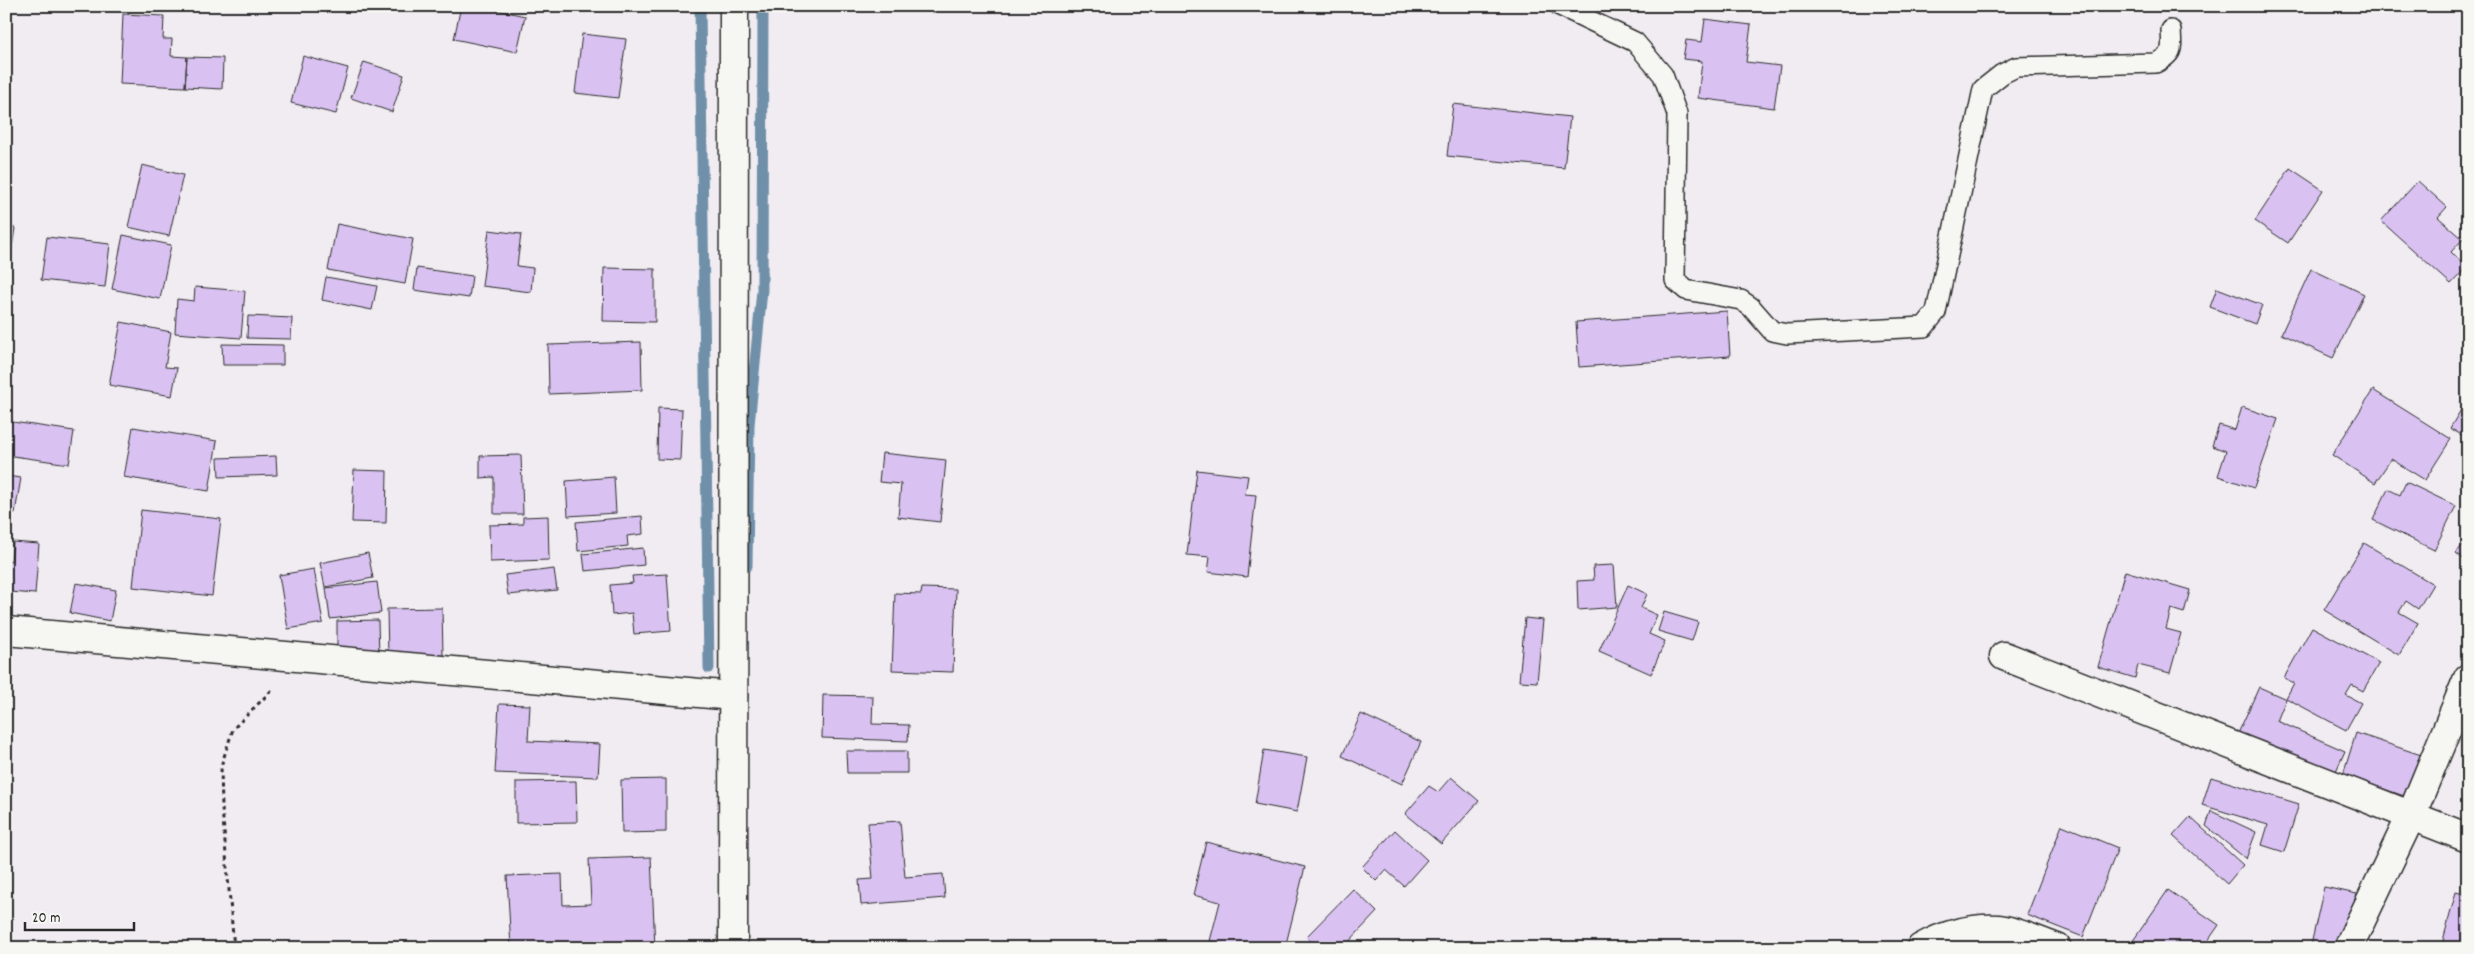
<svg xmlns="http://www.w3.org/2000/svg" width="2474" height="954" viewBox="0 0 2474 954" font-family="Dekko,sans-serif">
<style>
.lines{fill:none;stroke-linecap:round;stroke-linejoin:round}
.stream{stroke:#7090a9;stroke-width:11}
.building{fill:#d9c2f2;stroke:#2b2b2b}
.service-casing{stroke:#2b2b2b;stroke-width:22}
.minor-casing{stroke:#2b2b2b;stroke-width:31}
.secondary-casing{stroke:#2b2b2b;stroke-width:31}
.path{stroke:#2b2b2b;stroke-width:3;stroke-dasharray:4 4;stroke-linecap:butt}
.service{stroke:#f6f6f2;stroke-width:19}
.minor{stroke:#f6f6f2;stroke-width:28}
.secondary{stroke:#f6f6f2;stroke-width:28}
</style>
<rect width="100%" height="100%" fill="#f0ecf2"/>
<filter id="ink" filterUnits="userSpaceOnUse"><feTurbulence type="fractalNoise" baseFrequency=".02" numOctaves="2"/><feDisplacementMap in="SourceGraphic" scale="10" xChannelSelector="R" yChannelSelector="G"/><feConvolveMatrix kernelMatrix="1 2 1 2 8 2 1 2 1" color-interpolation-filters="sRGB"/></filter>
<g filter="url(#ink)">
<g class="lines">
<path class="stream" d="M700 6 709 668
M747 566 749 425 762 290 763 6"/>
</g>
<path class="building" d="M461 6H479L525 16 517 52 454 39Z
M123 14 164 16 163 39H172L171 56 187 57 185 87 120 84Z
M1705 19 1751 25 1746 62 1780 66 1774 108 1698 98 1702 61 1683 59 1686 40 1702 42Z
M582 34 626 39 618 98 575 93Z
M303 56 348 68 336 114 291 103Z
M187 57 223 58 222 89 185 87Z
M364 62 404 75 392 112 351 98Z
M1453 104 1570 117 1564 168 1447 156Z
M142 165 183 175 169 236 128 227Z
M2290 168 2323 190 2288 243 2255 221Z
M2418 181 2447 207 2438 217 2463 239 2451 252 2467 267 2451 284 2381 221Z
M337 224 413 239 405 284 328 270Z
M6 227 15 228 7 280H6Z
M489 230 521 234 517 266 533 268 531 292 482 286Z
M123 235 171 245 160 299 112 289Z
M47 237 110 244 105 287 41 280Z
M417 268 472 276 469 298 414 290Z
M604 268 655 269V322L603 321Z
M2311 269 2364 294 2333 358 2281 334Z
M326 277 377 286 372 310 322 300Z
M195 287 245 291 241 338 175 333 177 299 194 301Z
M2217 288 2262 305 2255 324 2210 307Z
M1727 311 1730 356 1579 367 1576 322Z
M248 316 292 318 291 339 247 338Z
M121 322 171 332 165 367 177 368 172 396 109 385Z
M641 342 642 390 549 394 548 345Z
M222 344 283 345V365H223Z
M2373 390 2451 439 2425 480 2391 459 2375 483 2332 455Z
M2465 403 2468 404V439L2450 428Z
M2242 407 2278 419 2254 488 2218 476 2226 451 2212 446 2219 425 2235 430Z
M658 408 682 409 680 460 657 459Z
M6 421 74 431 69 464 6 455Z
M133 427 217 441 209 491 124 477Z
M882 453 946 460 940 522 898 517 901 484 879 482Z
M521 455 523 514H494V477L480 478V456Z
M276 456 277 475 219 477 218 458Z
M354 470 387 471 386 523 352 522Z
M1197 470 1248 476 1245 494 1256 495 1247 577 1208 572 1210 557 1187 555Z
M6 476 21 478 15 513 6 512Z
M614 477 616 513 568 516 566 481Z
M2406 482 2456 506 2434 550 2373 520 2388 489 2400 495Z
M141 510 221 519 212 596 133 587Z
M548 516 549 560 490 562 489 525 523 524V517Z
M642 516 643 534 627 536 628 546 578 551 576 522Z
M2468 539V562L2456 553Z
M13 542 39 544 35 594 10 592V589L6 588V560L11 561Z
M2364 543 2433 584 2418 609 2406 601 2399 612 2418 623 2399 655 2324 610Z
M643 548 644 565 585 571 583 554Z
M368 553 373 578 325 587 320 563Z
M1614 565 1617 607 1578 610 1577 581 1594 580 1593 566Z
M314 569 323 623 288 629 279 575Z
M554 569 557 590 508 595 505 575Z
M2125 571 2190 590 2184 613 2171 609 2166 629 2181 633 2170 673 2138 665 2135 678 2098 667Z
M667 574 671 631 634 634 632 613 612 615 610 585 633 583 632 576Z
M377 582 381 613 330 619 326 588Z
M76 583 116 590 110 621 70 613Z
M1628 585 1647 594 1641 608 1657 615 1649 634 1665 641 1651 674 1599 651Z
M922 588 956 589 953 672 892 670 895 593 921 594Z
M442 608 443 656 388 657 387 609Z
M1664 612 1698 622 1692 641 1658 631Z
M1525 618 1543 620 1537 682 1519 681Z
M378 620 379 659H337V621Z
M2312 627 2379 663 2363 691 2352 685 2346 695 2361 703 2346 730 2286 698 2294 683 2284 678Z
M2259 687 2286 699 2277 721 2345 751 2332 780 2236 738Z
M823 695 873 696 872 724 909 725 908 741 822 738Z
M499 704 530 705 528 741 600 744 598 777 495 773Z
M1361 714 1421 742 1402 784 1342 756Z
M2356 733 2424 756 2410 798 2343 775Z
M1264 750 1307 757 1297 812 1255 804Z
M846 751H907V773H847Z
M1451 777 1479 801 1441 844 1405 814 1429 786 1438 792Z
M2211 777 2299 804 2284 852 2262 845 2268 825 2202 805Z
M666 779V832L622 833 621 780Z
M576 781 577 822 516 823V782Z
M2211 811 2256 832 2246 859 2206 826Z
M2190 817 2243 865 2227 884 2173 836Z
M900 821 905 877 943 874 945 898 861 905 859 880 873 879 868 823Z
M2062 825 2118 848 2083 937 2027 915Z
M1395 830 1427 860 1404 886 1386 870 1376 881 1362 867Z
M1206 842 1305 867 1285 948H1239L1210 941 1220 902 1193 895Z
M651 857 655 948H511L507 876 562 874 563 905 591 904 589 859Z
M2324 887 2357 894 2350 925 2343 923 2338 948 2311 945Z
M1353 889 1377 912 1343 948H1318L1306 937Z
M2168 890 2219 925 2203 948H2128Z
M2456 892 2468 895V948H2441Z"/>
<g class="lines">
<g class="service-casing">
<path id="service" d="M1560 6 1635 42 1663 75 1677 114 1675 280 1686 290 1741 300 1751 307 1772 331 1787 334 1924 327 1936 312 1983 89 2002 74 2016 67 2156 63C2174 53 2172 50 2171 30"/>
</g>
<g class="minor-casing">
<path id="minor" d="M6 631 733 696
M2004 656 2468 838
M1921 948C1944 935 1972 927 1998 929 2017 931 2039 942 2057 948
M2348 948 2411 816 2468 678"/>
</g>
<g class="secondary-casing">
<path id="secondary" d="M733 948 734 6"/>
</g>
<path class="path" d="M234 948 222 808 221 766 233 729 274 688"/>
<use href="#service" class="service"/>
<use href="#minor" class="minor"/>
<use href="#secondary" class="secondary"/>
</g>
</g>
<rect width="2474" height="954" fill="none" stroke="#f6f6f2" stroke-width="25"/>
<rect x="12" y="12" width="2449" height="929" fill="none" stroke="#2b2b2b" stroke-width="2" filter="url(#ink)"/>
<path d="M25 922v8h109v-8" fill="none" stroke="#2b2b2b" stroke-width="2.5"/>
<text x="32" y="922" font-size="15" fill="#2b2b2b" stroke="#f6f6f2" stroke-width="4" paint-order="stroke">20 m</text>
</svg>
